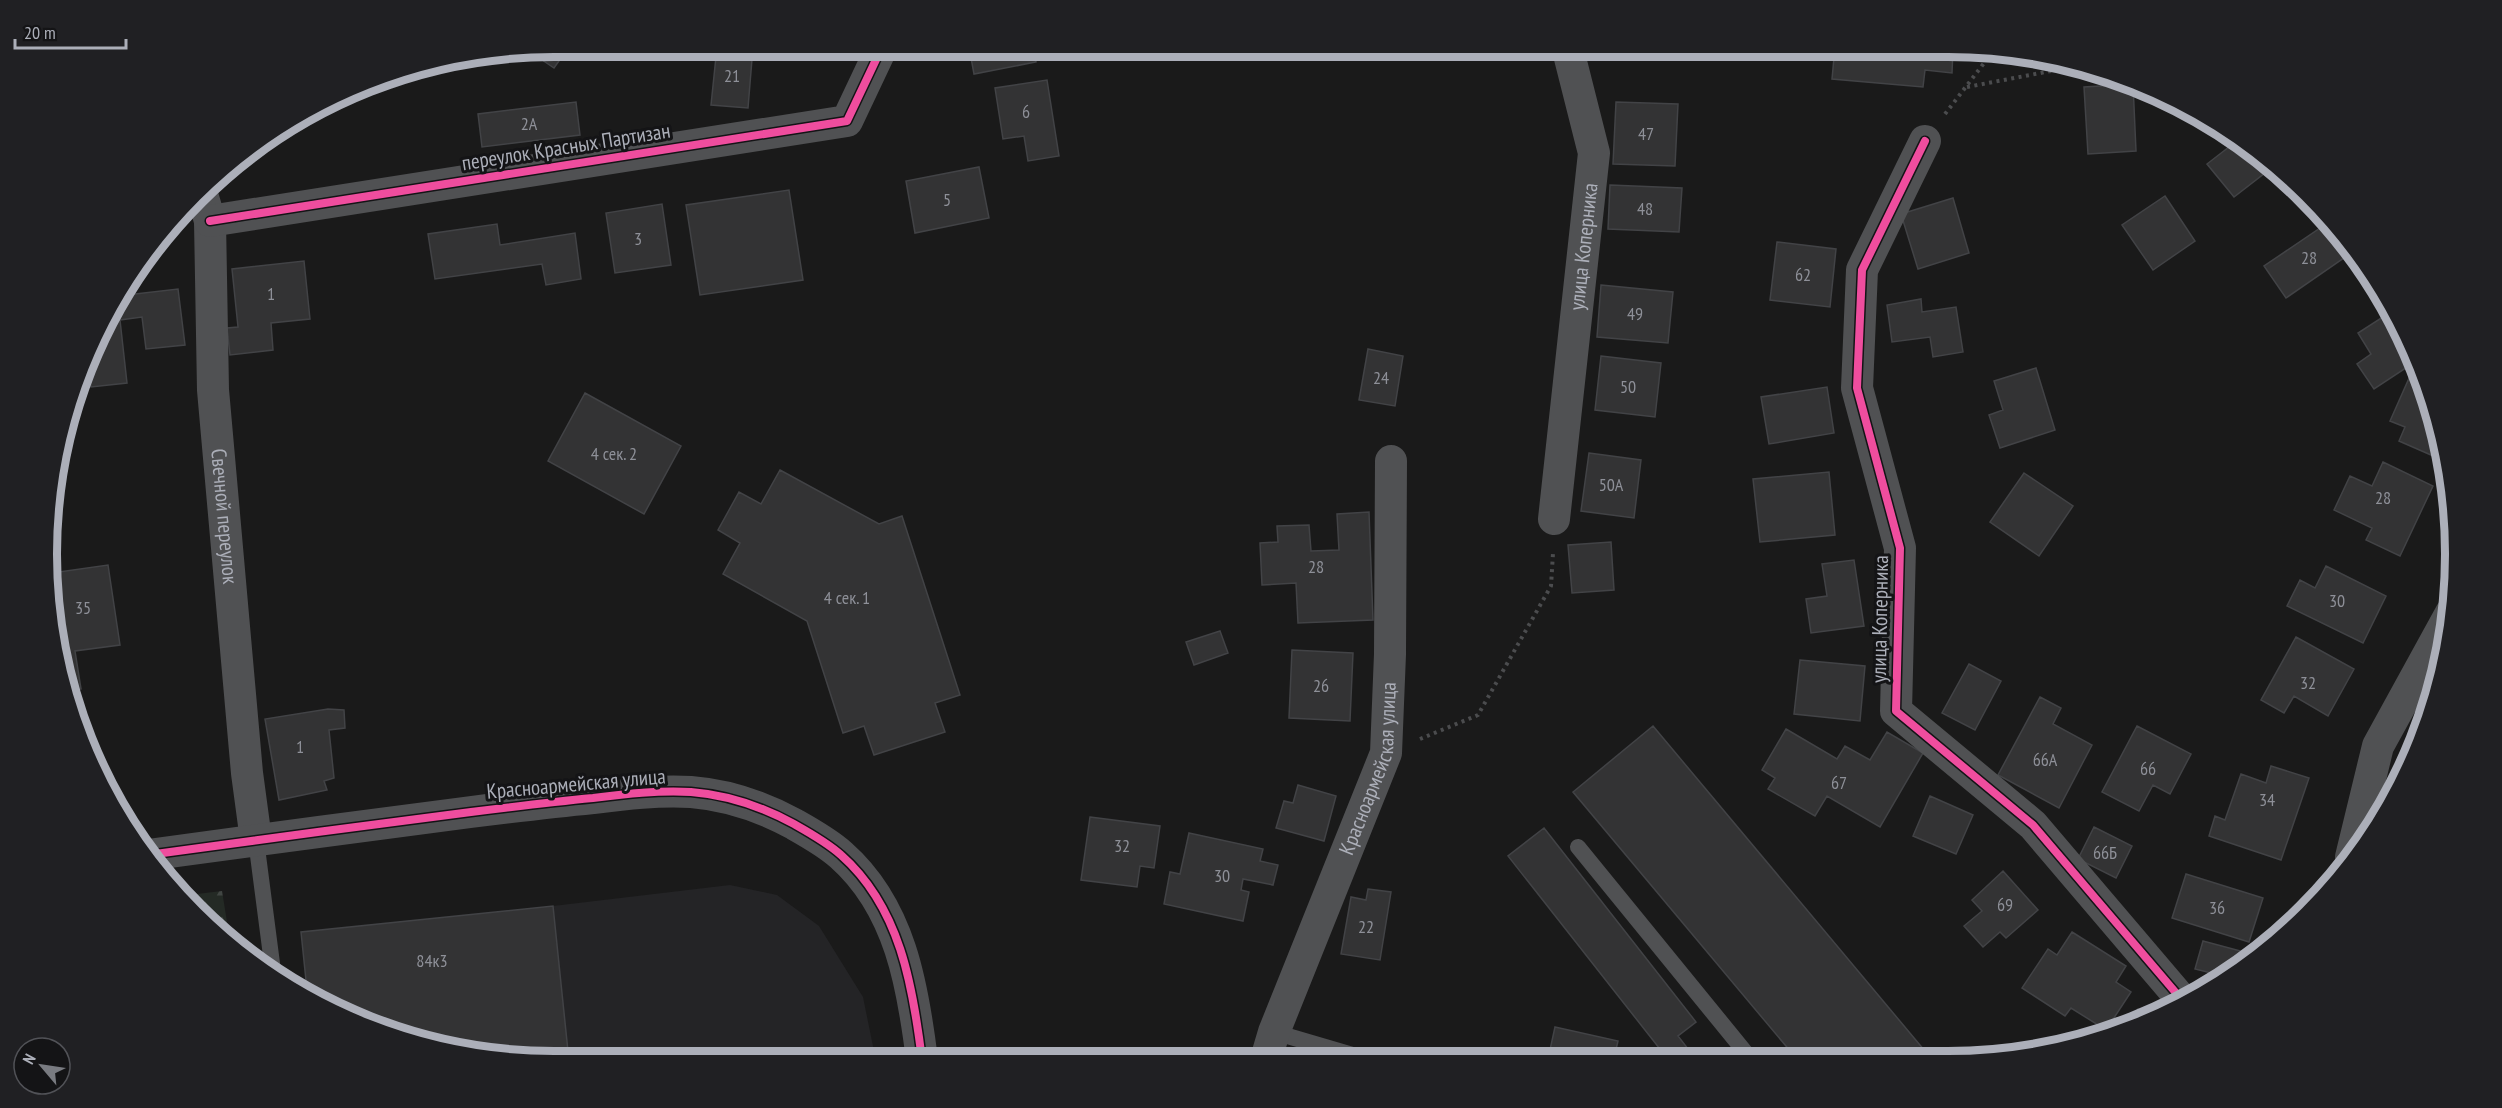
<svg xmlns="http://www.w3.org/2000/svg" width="2502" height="1108" viewBox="0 0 2502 1108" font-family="'PT Sans Narrow',sans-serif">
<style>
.built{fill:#242426}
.forest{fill:url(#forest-firs)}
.building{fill:#333334;stroke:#424346;stroke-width:1.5}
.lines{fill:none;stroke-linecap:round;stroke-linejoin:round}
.path{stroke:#4b4c4e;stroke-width:4;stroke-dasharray:3 4.5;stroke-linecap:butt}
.lane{stroke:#505153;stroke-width:16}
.street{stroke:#505153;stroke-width:32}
.cycleway-casing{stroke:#141416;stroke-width:11}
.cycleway{stroke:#ef4d9e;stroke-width:8}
.labels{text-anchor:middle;stroke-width:6;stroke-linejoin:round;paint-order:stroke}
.number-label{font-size:18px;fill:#8e9098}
.street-label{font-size:21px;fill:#acafb9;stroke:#141416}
.rim{fill:none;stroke:#acafb9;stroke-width:8}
</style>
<defs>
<pattern id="forest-firs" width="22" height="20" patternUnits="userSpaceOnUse" patternTransform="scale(1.5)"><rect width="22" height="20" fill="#242a25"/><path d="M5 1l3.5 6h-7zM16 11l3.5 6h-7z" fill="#414643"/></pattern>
</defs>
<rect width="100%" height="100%" fill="#1a1a1a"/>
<path class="built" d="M730 885 777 895 819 926 863 997 876 1061H554L391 1034 307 990 301 932 553 906Z"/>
<path class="forest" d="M222 891 229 935 223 936 181 896Z"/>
<path class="building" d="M554 46 569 47 554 68 529 51Z
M717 47H753L748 108 711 105Z
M969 47H1047L1033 49 1036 62 974 74Z
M1835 47H1923L1953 49 1952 73 1925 70 1923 87 1832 79Z
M1047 80 1059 156 1028 161 1024 136 1003 139 995 88Z
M2133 84 2136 151 2088 154 2084 87Z
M576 102 580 135 482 147 478 114Z
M1616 102 1678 104 1675 166 1613 164Z
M2238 140 2274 166 2234 197 2207 164Z
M979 167 989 218 915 233 906 181Z
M1610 185 1682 188 1679 232 1608 229Z
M789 190 803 280 700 295 686 205Z
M2165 196 2195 241 2153 270 2122 225Z
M1953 198 1969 253 1918 269 1901 214Z
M662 204 671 265 615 273 606 213Z
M2329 222 2354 251 2286 298 2264 266Z
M497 224 500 245 575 233 581 279 546 285 542 264 435 279 428 234Z
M1777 242 1836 249 1830 307 1770 300Z
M304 261 310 319 271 323 273 350 230 355 227 328 238 327 232 269Z
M1601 285 1673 292 1668 343 1597 337Z
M178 289 185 345 146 349 142 317 120 320 127 383 91 387 89 368 114 301 118 296Z
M1921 299 1922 312 1956 307 1963 352 1933 357 1930 337 1892 342 1887 305Z
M2392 311 2403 330 2415 362 2374 389 2357 364 2371 354 2358 333Z
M1368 349 1403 356 1395 406 1359 400Z
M1601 356 1661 363 1655 417 1595 410Z
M2036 368 2055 430 2000 448 1989 415 2003 410 1994 381Z
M2410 376 2423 381 2438 423 2443 452 2440 459 2399 441 2405 427 2390 421Z
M1827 387 1834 433 1769 444 1761 397Z
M585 393 681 446 644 514 548 461Z
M1589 453 1641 460 1634 518 1581 511Z
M2383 462 2433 486 2400 556 2366 540 2372 528 2334 510 2350 476 2372 486Z
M780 470 879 524 902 516 960 695 935 703 945 732 874 755 864 726 843 733 807 621 723 574 740 543 718 530 739 492 761 504Z
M1829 472 1835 535 1760 542 1753 479Z
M2024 473 2073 506 2039 556 1990 522Z
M1369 512 1373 620 1298 623 1296 583 1262 585 1260 543 1278 542 1277 526 1309 525 1311 551 1339 550 1337 514Z
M1611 542 1614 590 1572 593 1568 545Z
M1854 560 1864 626 1811 633 1806 599 1827 596 1822 564Z
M48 565 59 572 108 565 120 645 75 651 81 689 71 691 56 653Z
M2326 566 2386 596 2363 643 2287 606 2300 580 2315 588Z
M1220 631 1228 653 1194 665 1186 642Z
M2296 637 2354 669 2328 716 2294 696 2284 713 2261 700Z
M1292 650 1353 653 1350 721 1289 718Z
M1800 660 1865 666 1860 721 1794 714Z
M1969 664 2001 681 1975 730 1942 713Z
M2040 697 2061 708 2053 724 2092 745 2059 808 1998 775Z
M328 709 344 710 345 728 329 730 334 778 324 781 327 790 279 800 265 719Z
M1653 726 1930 1057 1796 1058 1573 792Z
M2137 726 2191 754 2170 794 2153 785 2139 811 2102 792Z
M1786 729 1837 759 1845 746 1870 760 1887 732 1923 753 1880 827 1827 796 1815 816 1768 789 1775 778 1762 770Z
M2271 766 2309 778 2281 860 2209 836 2215 816 2225 820 2241 774 2266 783Z
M1298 785 1336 796 1324 841 1276 828 1284 801 1293 803Z
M1930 796 1973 815 1956 854 1913 836Z
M1090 817 1160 826 1154 868 1140 866 1137 887 1081 880Z
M2094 827 2132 846 2116 878 2078 859Z
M1544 828 1696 1022 1678 1036 1695 1058H1667L1508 856Z
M1189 833 1263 849 1260 861 1278 865 1273 885 1243 879 1241 890 1249 892 1243 921 1164 904 1170 872 1180 874Z
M2003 871 2038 910 2006 938 2000 932 1983 947 1964 926 1982 911 1972 900Z
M2186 874 2263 898 2249 942 2172 918Z
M1368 889 1391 892 1380 960 1341 954 1351 897 1366 900Z
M553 906 569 1061 554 1062 391 1034 307 990 301 932Z
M2072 932 2126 966 2116 982 2131 992 2106 1030 2071 1008 2065 1016 2022 988 2048 949 2057 955Z
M2203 941 2248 953 2245 963 2223 976 2195 969Z
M2138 1009 2150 1018 2122 1028Z
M1555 1027 1618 1041 1614 1058 1548 1059Z"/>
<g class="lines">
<path class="path" d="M1967 87 2072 67
M1945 114 1991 54
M1420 739 1478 715 1551 586 1553 553"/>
<path class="lane" d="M256 840 273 971
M1578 847 1750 1058
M1274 1032 1366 1059"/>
<g class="street">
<path d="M1925 141 1862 270 1857 388 1900 548 1896 711 2033 825 2182 1000"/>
<path id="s1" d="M202 194 210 221 213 390 247 773 256 840"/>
<path d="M210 221 847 121 882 47"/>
<path id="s2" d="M1554 519 1594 153 1570 58 1571 47"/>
<path d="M148 855C256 840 363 826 471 812 511 807 552 802 593 798 625 794 659 790 691 792 729 795 761 806 794 824 810 833 828 843 841 855 900 907 913 986 922 1060"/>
<path d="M2351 857 2378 746 2451 613"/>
<path id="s3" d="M1266 1059 1274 1032 1386 753 1390 654 1391 461"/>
</g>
<g class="cycleway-casing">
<path id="cycleway" d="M1925 141 1862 270 1857 388 1900 548 1896 711 2033 825 2182 1000
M210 221 847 121 882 47
M148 855C256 840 363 826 471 812 511 807 552 802 593 798 625 794 659 790 691 792 729 795 761 806 794 824 810 833 828 843 841 855 900 907 913 986 922 1060"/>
</g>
<use href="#cycleway" class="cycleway"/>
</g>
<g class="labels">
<g class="number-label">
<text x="732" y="82">21</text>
<text x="1026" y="118">6</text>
<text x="529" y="130">2А</text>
<text x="1646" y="140">47</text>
<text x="947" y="206">5</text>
<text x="1645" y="215">48</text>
<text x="638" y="245">3</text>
<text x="2309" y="264">28</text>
<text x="1803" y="281">62</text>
<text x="271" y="300">1</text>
<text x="1635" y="320">49</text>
<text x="1381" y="384">24</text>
<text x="1628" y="393">50</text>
<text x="614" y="460">4 сек. 2</text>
<text x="1611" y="491">50А</text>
<text x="2383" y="504">28</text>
<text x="1316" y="573">28</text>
<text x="847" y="604">4 сек. 1</text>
<text x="2337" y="607">30</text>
<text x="83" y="614">35</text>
<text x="2308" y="689">32</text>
<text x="1321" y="692">26</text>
<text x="300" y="753">1</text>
<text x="2045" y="766">66А</text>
<text x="2148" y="775">66</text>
<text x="1839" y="789">67</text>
<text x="2267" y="806">34</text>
<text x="1122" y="852">32</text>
<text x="2105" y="859">66Б</text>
<text x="1222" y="882">30</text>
<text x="2005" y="911">69</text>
<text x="2217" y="914">36</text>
<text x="1366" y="933">22</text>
<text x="432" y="967">84к3</text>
</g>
<g class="street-label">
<text transform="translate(566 147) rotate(-9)" y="7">переулок Красных Партизан</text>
<text dy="7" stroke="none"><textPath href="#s2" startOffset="274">улица Коперника</textPath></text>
<text dy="7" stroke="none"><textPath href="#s1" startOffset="324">Свечной переулок</textPath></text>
<text transform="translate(1880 619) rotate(-89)" y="7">улица Коперника</text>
<text dy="7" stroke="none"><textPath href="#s3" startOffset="310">Красноармейская улица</textPath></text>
<text transform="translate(576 784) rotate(-5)" y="7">Красноармейская улица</text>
</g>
</g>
<path d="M0 0H2502V1108H0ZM554 57H1948A497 497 0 0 1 2445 554V554A497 497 0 0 1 1948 1051H554A497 497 0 0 1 57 554V554A497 497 0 0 1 554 57Z" fill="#202023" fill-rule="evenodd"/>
<path class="rim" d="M554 57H1948A497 497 0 0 1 2445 554V554A497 497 0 0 1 1948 1051H554A497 497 0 0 1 57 554V554A497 497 0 0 1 554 57Z"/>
<g transform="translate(42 1066) rotate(299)"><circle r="28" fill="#141416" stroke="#515257" stroke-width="1.5"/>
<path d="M0-4.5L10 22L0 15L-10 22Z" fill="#797b81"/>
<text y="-9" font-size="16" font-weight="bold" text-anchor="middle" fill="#acafb9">N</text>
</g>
<path d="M15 39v9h111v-9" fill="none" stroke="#acafb9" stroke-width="3"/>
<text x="24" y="39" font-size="18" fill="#acafb9" stroke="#141416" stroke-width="4.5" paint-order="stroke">20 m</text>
</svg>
